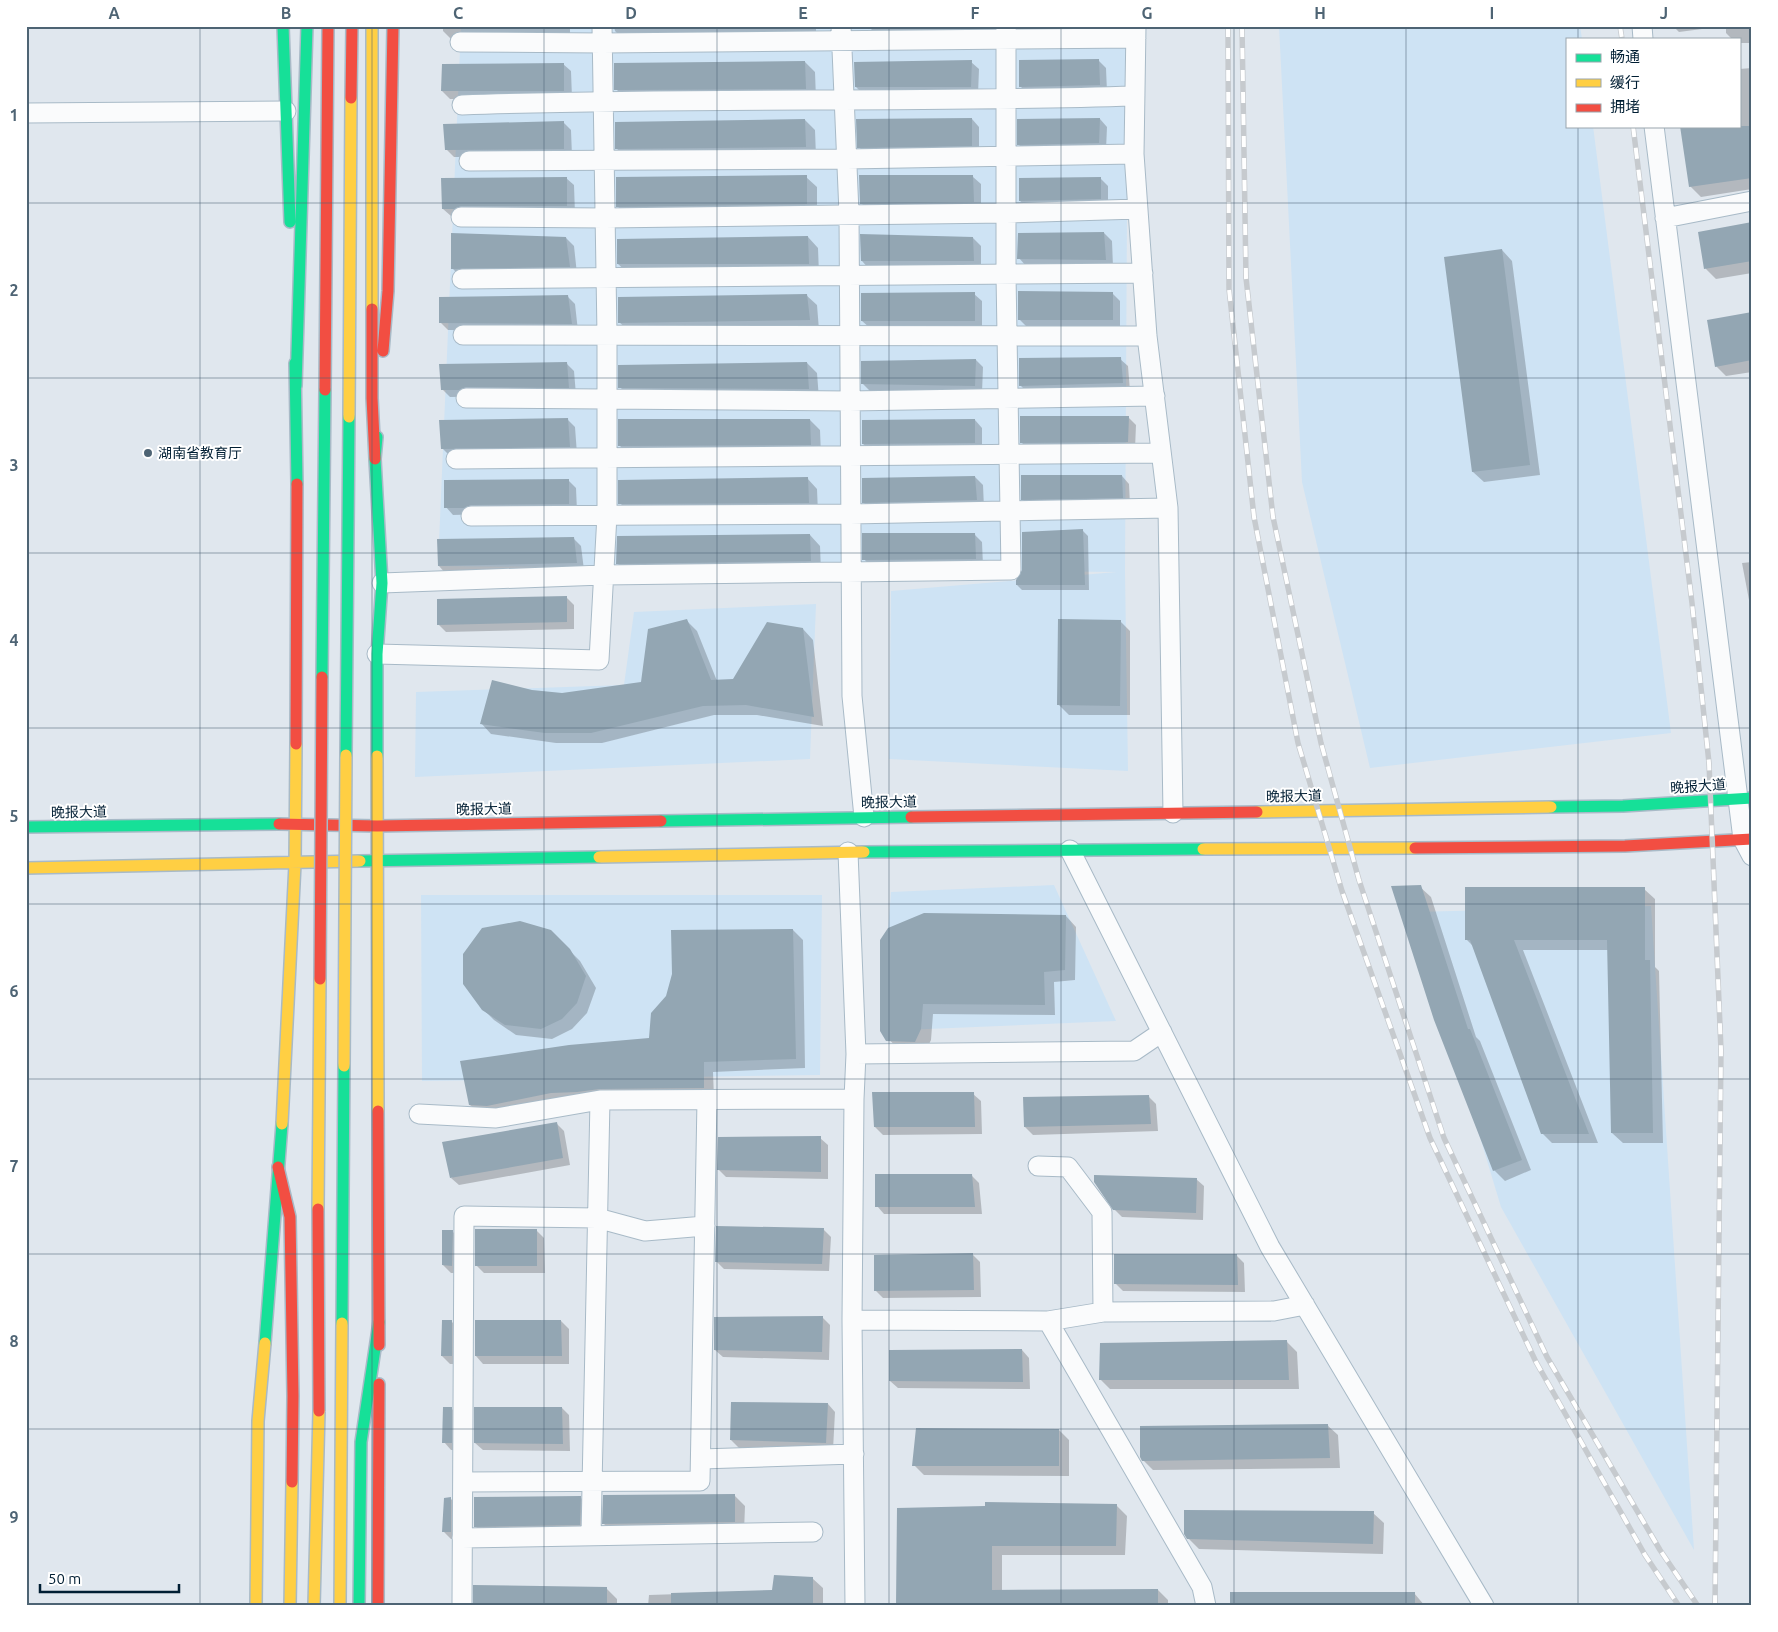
<svg xmlns="http://www.w3.org/2000/svg" width="1778" height="1632" viewBox="0 0 1778 1632" font-family="Ubuntu,'Noto Sans SC',sans-serif">
<style>
.built{fill:#cee3f4}
.shadow{fill:#0003}
.building{fill:#93a6b3}
.lines{fill:none;stroke-linecap:round;stroke-linejoin:round}
.street-casing{stroke:#a8bac7;stroke-width:21}
.fast-casing{stroke:#a8bac7;stroke-width:14}
.slow-casing{stroke:#a8bac7;stroke-width:14}
.jam-casing{stroke:#a8bac7;stroke-width:14}
.street{stroke:#fafbfc;stroke-width:19}
.fast{stroke:#16e098;stroke-width:11}
.slow{stroke:#ffcf43;stroke-width:11}
.jam{stroke:#f24e42;stroke-width:11}
.rail-casing{stroke:#c6cace;stroke-width:5.5}
.rail{stroke:#fff;stroke-width:4;stroke-dasharray:11;stroke-linecap:butt}
.fast-bridge-casing{stroke:#a8bac7;stroke-width:14;stroke-linecap:butt}
.slow-bridge-casing{stroke:#a8bac7;stroke-width:14;stroke-linecap:butt}
.jam-bridge-casing{stroke:#a8bac7;stroke-width:14;stroke-linecap:butt}
.fast-bridge{stroke:#16e098;stroke-width:11}
.slow-bridge{stroke:#ffcf43;stroke-width:11}
.jam-bridge{stroke:#f24e42;stroke-width:11}
.grid{fill:none;stroke:#4e6474;stroke-width:1;stroke-opacity:0.55}
.poi-dot{fill:#4e6474;stroke:#fff;stroke-width:2}
.labels{text-anchor:middle;stroke-width:4;stroke-linejoin:round;paint-order:stroke}
.poi-label{font-size:14px;fill:#001e33;stroke:#fff;text-anchor:start}
.street-label{font-size:14px;fill:#001e33;stroke:#fff}
.neatline{fill:none;stroke:#4e6474;stroke-width:2}
.grid-label{font-size:16px;text-anchor:middle;font-weight:bold;fill:#4e6474}
</style>
<rect width="100%" height="100%" fill="#e0e7ee"/>
<path class="built" d="M461 26H1128L1125 572 1128 771 889 759 891 591 1117 572 438 566Z
M1279 26H1580L1582 39H1567V126H1593L1671 733 1370 768 1302 482Z
M816 604 810 759 415 777 416 692 624 685 634 612Z
M1054 885 1116 1021 880 1031 891 892Z
M421 895H822L820 1075 422 1081Z
M1651 906 1694 1550 1501 1207 1412 912Z"/>
<path class="shadow" d="M443 26H570V39H451L443 31Z
M614 26H816V40L625 41 615 31Z
M869 26H979L980 35 876 36Z
M1018 26H1114V34L1026 35Z
M1673 26H1725L1679 32Z
M1726 26H1752V43H1739V39H1732L1726 33Z
M1098 60 1106 68 1107 92 1028 94 1020 86Z
M805 62 815 72 816 99H626L616 89Z
M971 62 979 69 978 95H864L856 87Z
M563 64 571 71 572 98 450 99 442 91Z
M1752 68V189L1701 197 1690 186 1739 126V69Z
M972 119 979 127V153L866 155 859 147Z
M1100 119 1107 127 1106 150 1026 152 1018 144Z
M805 120 815 130 816 157 627 158 616 148Z
M563 122 571 130 572 156 454 157 446 149Z
M806 177 817 187V214L628 216 617 206Z
M973 177 981 184V209L869 211 861 203Z
M566 178 574 185 575 214 451 216 443 209Z
M1100 178 1108 186V206L1028 208 1020 201Z
M1752 223V273L1716 279 1706 269 1699 233Z
M1104 233 1112 241 1113 267 1026 266 1019 258Z
M808 237 818 248 819 274H629L618 264Z
M566 238 574 246 577 274 460 276 452 268Z
M973 238 981 246V269H869L862 261Z
M1502 250 1512 261 1540 475 1484 482 1473 472Z
M1112 293 1120 301V327H1027L1019 319Z
M974 294 982 301V328H870L862 321Z
M806 295 817 305 819 330 630 332 619 322Z
M567 296 575 304 578 331 448 330 440 322Z
M1752 314V372L1726 376 1716 366Z
M1120 359 1128 366 1130 391 1028 393 1020 385Z
M976 360 983 367 982 393 870 391 863 384Z
M807 363 817 373 819 399 630 398 620 387Z
M567 364 574 371 576 395 450 397 442 389Z
M1128 417 1136 425 1135 449 1029 450 1021 442Z
M567 419 575 427 577 454 450 456 442 448Z
M810 420 820 430 821 455 630 456 620 446Z
M975 420 982 428V450L871 451 863 444Z
M1122 476 1129 484 1130 505 1030 507 1022 499Z
M975 477 983 485 984 508 871 510 863 502Z
M807 478 817 489 818 513 630 514 620 503Z
M568 480 576 488 577 511 453 515 446 507Z
M1083 531 1088 536 1089 590H1022L1017 585Z
M810 535 820 546 821 571 627 573 617 563Z
M975 535 982 542 983 566 871 567 864 559Z
M573 538 581 546 584 570 446 574 439 566Z
M1752 562V616L1742 563Z
M566 597 574 605V629L446 632 438 624Z
M687 621 697 631 717 681 734 680 803 629 813 640 823 726 757 715H714L602 743H556L491 734 481 723 562 695 642 683Z
M1120 621 1130 631V715H1069L1059 705Z
M1749 671H1752V685Z
M1420 887 1431 897 1476 1037 1480 1041 1531 1170 1505 1181 1494 1170Z
M1644 889 1655 899V967L1659 971 1663 1143H1623L1612 1133 1608 950H1523L1598 1143H1552L1542 1133 1473 946 1466 939Z
M1066 916 1076 927 1075 980 1054 982 1055 1015 933 1014 931 1040 925 1052H901L881 1031 889 929Z
M793 930 803 940 805 1068 713 1072 714 1098 481 1115 470 1105 651 1039Z
M550 931 580 961 596 988 587 1013 572 1029 552 1039 516 1035 494 1020 483 1009Z
M973 1094 981 1101 982 1134 883 1135 875 1127Z
M1148 1096 1156 1104 1158 1131 1033 1135 1025 1127Z
M556 1123 564 1131 570 1165 459 1185 451 1178Z
M820 1138 828 1145V1179L726 1177 718 1169Z
M971 1175 979 1183 982 1214H884L877 1206Z
M1196 1179 1204 1186 1203 1220 1122 1217 1114 1209Z
M823 1229 831 1237 829 1271 724 1269 717 1262Z
M536 1230 544 1238 545 1273H484L476 1265Z
M452 1231 460 1239V1273H451L443 1265Z
M972 1254 980 1262 981 1297 883 1298 875 1290Z
M1237 1256 1244 1263 1245 1292 1123 1291 1115 1283Z
M822 1317 830 1325 829 1360 723 1357 715 1350Z
M561 1321 569 1329V1364H483L476 1356Z
M452 1322 459 1329V1364H450L442 1356Z
M1287 1342 1297 1352 1299 1389H1110L1100 1379Z
M1022 1350 1029 1358 1030 1389 898 1388 890 1381Z
M828 1404 835 1412 833 1450 739 1448 731 1440Z
M451 1408 459 1416V1450H451L444 1442Z
M562 1408 569 1415 570 1451 483 1450 475 1443Z
M1327 1425 1338 1435 1340 1468 1153 1470 1143 1460Z
M1059 1430 1069 1440V1476L924 1475 914 1465Z
M735 1496 745 1506 744 1532 614 1534 604 1524Z
M580 1497 588 1505 587 1532 483 1534 475 1526Z
M451 1499 458 1506V1539H451L444 1532Z
M1116 1505 1127 1516 1125 1555H1002V1591L1158 1590 1168 1600V1606H897L899 1509Z
M1373 1513 1384 1523 1383 1554 1199 1549 1188 1538Z
M812 1578 823 1588V1606H648L649 1595 773 1591Z
M607 1589 617 1599V1606H473Z
M1414 1593 1425 1606H1231Z"/>
<path class="building" d="M1099 59 1100 85 1019 87V60Z
M972 60 971 87H855L854 62Z
M805 61 806 89 614 90V63Z
M564 63V91H441L442 64Z
M972 118V146L857 148 856 119Z
M1100 118 1099 143 1017 145V119Z
M805 119 806 147 615 149V122Z
M564 121V149L445 150 443 124Z
M1680 126H1752V178L1689 187Z
M807 175V204L616 207V177Z
M859 175H973L974 202 860 204Z
M567 177V206H461L454 209H442L441 178Z
M1101 177V199L1019 201V178Z
M1752 222V261L1704 269 1698 232Z
M1104 232 1106 260 1017 259 1018 233Z
M451 233 566 237 570 267 451 269Z
M860 234 973 237 974 261H861Z
M808 236 809 264H617V239Z
M1502 249 1530 465 1472 472 1444 257Z
M1018 291 1113 292V320H1018Z
M975 292V321H861V293Z
M807 294 810 320 618 323V297Z
M568 295 572 324 439 323V297Z
M1752 312V360L1715 367 1707 320Z
M1121 357 1123 383 1019 386V358Z
M976 359 975 386 861 384V361Z
M567 362 569 388 466 387 459 390H441L439 364Z
M807 362 809 389 618 388V365Z
M1020 416H1129L1128 442 1020 443Z
M568 418 570 447 441 449 439 420Z
M618 419H810L811 445 618 446Z
M975 419V443L862 444V420Z
M1021 475H1122L1123 498 1021 500Z
M975 476 977 500 862 503V478Z
M808 477 809 503 618 504V480Z
M569 479V504L471 505 464 508H444V480Z
M1083 529 1085 585H1016V580L1022 570V532Z
M862 533H975L976 559 862 560Z
M810 534 811 561 616 564 617 536Z
M574 537 577 563 438 566 437 539Z
M567 596V622L437 625V599Z
M687 619 711 680 733 679 767 622 803 628 814 717 746 705 703 706 591 733H545L480 724 492 680 532 690 562 693 641 682 648 629Z
M1058 619 1121 620 1120 706 1057 705Z
M1421 885 1468 1029H1470L1522 1160 1493 1171 1434 1020 1391 886Z
M1465 887H1645V960H1650L1653 1133H1611L1607 940H1514L1589 1134H1541L1470 940H1465Z
M924 913 1066 915 1065 970 1044 972 1045 1005 923 1004 921 1029 915 1042 886 1041 880 1031V940L888 928Z
M520 921 551 930 570 949 586 976 577 1003 562 1019 541 1029 505 1025 482 1010 463 984V954L482 928Z
M793 929 796 1059 704 1062V1088L600 1089 577 1092 551 1093 487 1106 469 1105 460 1061 569 1045 649 1038 651 1013 666 996 672 974 671 930Z
M872 1092H974L975 1127H874Z
M1149 1095 1151 1124 1024 1127 1023 1097Z
M557 1122 563 1158 450 1178 442 1142Z
M821 1136V1172L717 1170 718 1137Z
M875 1174H972L975 1207H875Z
M1094 1175 1197 1178 1196 1213 1113 1210 1094 1182Z
M716 1226 824 1228 822 1264 715 1262Z
M475 1229H537V1266H475Z
M442 1230H453L452 1266 442 1265Z
M973 1253 974 1290 874 1291V1255Z
M1114 1254H1237L1238 1285 1114 1284Z
M823 1316 822 1352 714 1350V1317Z
M442 1320H452V1356H441Z
M475 1320H561L562 1356H475Z
M1287 1340 1289 1380H1099L1100 1343Z
M1022 1349 1023 1382 889 1381V1350Z
M731 1402 828 1403 826 1443 730 1440Z
M443 1407H452V1443H442Z
M474 1407H562L563 1444 474 1443Z
M1328 1424 1330 1458 1142 1461 1140 1457V1426Z
M916 1428 1059 1429V1466H912Z
M735 1494V1522L602 1524 603 1495Z
M581 1496 580 1525 474 1527V1497Z
M451 1497V1532H442L444 1498Z
M985 1502 1117 1504 1116 1546H992V1590L1158 1589V1606H896L897 1508 985 1506Z
M1184 1510 1374 1511 1373 1544 1187 1539 1184 1534Z
M774 1575 813 1577V1606H671V1593L772 1590Z
M473 1585 607 1587V1606H473Z
M1230 1592H1415V1606H1230Z"/>
<g class="lines">
<g class="street-casing">
<path id="street" d="M841 26 849 213 852 696 864 817
M1136 26 1134 154 1147 336 1168 508 1173 813
M1642 26 1643 39
M460 42 602 43 1136 38
M462 105C686 97 910 103 1135 96
M26 113 286 111
M1654 126 1743 839 1752 856
M469 161 847 159 1134 154
M461 217 605 218 1006 213 1138 209
M1665 218 1752 201
M462 279 1143 273
M463 335 1147 336
M466 398 849 401 1155 396
M456 459 1161 453
M471 516 850 514 1168 508
M382 583 603 575 1011 570 1006 275V26
M377 654 599 660 607 515V335L602 26
M1070 850 1270 1247 1484 1606
M848 852 856 1054 854 1099 852 1320 855 1606
M856 1054 1134 1051 1162 1032
M419 1114 496 1118 600 1100 854 1099
M1038 1166 1068 1167 1102 1212 1103 1312
M852 1320 1048 1321 1202 1587 1206 1606
M1048 1321 1103 1312 1274 1311 1305 1305
M701 1459 854 1454
M463 1482 700 1481 707 1100
M591 1536 600 1100
M462 1538 813 1532
M462 1604 464 1216 597 1218 645 1231 705 1226"/>
</g>
<g class="fast-casing">
<path id="fast" d="M283 26 290 222
M295 363 297 484
M296 386 307 26
M377 437 375 459 382 583 377 654V756
M1551 807 1623 806 1752 798
M661 821 911 817
M26 827 279 824
M864 852 1203 849
M360 861 599 857
M265 1343 282 1124
M359 1606 361 1442 379 1322"/>
</g>
<g class="slow-casing">
<path id="slow" d="M372 26V309
M377 756 378 1111
M1257 812 1551 807
M1203 849 1415 848
M599 857 864 852
M26 868 360 861
M282 1124 295 864 296 744
M256 1606 258 1421 265 1343
M290 1606 292 1482"/>
</g>
<g class="jam-casing">
<path id="jam" d="M372 309V398L375 459
M383 351 388 291 393 26
M296 744 297 484
M911 817 1257 812
M279 824 377 826 661 821
M1415 848 1625 846 1752 839
M378 1111 379 1345
M278 1167 290 1217 293 1396 292 1482
M378 1606 379 1384"/>
</g>
<use href="#street" class="street"/>
<use href="#fast" class="fast"/>
<use href="#slow" class="slow"/>
<use href="#jam" class="jam"/>
<g class="rail-casing">
<path id="rail" d="M1228 26 1229 289 1254 517 1298 743 1342 891 1430 1138 1536 1362 1645 1555 1679 1606
M1242 26 1246 278 1273 517 1321 743 1359 880 1444 1138 1547 1357 1660 1550 1698 1606
M1620 26 1622 39
M1633 126 1692 603 1709 763 1721 1050 1715 1606"/>
</g>
<use href="#rail" class="rail"/>
<g class="fast-bridge-casing">
<path id="fast-bridge" d="M322 677 325 390
M346 755 349 417
M342 1323 344 1066"/>
</g>
<g class="slow-bridge-casing">
<path id="slow-bridge" d="M349 417 351 98
M344 1066 346 755
M318 1209 320 979
M314 1606 319 1411
M340 1606 342 1323"/>
</g>
<g class="jam-bridge-casing">
<path id="jam-bridge" d="M351 98 352 26
M325 390 328 26
M320 979 322 677
M318 1209 319 1411"/>
</g>
<use href="#fast-bridge" class="fast-bridge"/>
<use href="#slow-bridge" class="slow-bridge"/>
<use href="#jam-bridge" class="jam-bridge"/>
</g>
<path class="grid" d="M200 26V1606M372 26V1606M544 26V1606M717 26V1606M889 26V1606M1061 26V1606M1234 26V1606M1406 26V1606M1578 26V39M1578 126V1606M26 203H1752M26 378H1752M26 553H1752M26 728H1752M26 904H1752M26 1079H1752M26 1254H1752M26 1429H1752"/>
<circle class="poi-dot" cx="148" cy="453" r="5"/>
<g class="labels">
<g class="poi-label">
<text x="158" y="458">湖南省教育厅</text>
</g>
<g class="street-label">
<text transform="translate(1698 786) rotate(-4)" y="5">晚报大道</text>
<text transform="translate(1294 796) rotate(-1)" y="5">晚报大道</text>
<text transform="translate(889 802) rotate(-1)" y="5">晚报大道</text>
<text transform="translate(484 809) rotate(-1)" y="5">晚报大道</text>
<text transform="translate(79 812) rotate(-1)" y="5">晚报大道</text>
</g>
</g>
<rect width="1778" height="1632" fill="none" stroke="#ffffff" stroke-width="55"/>
<rect x="1566" y="38" width="175" height="90" fill="#ffffff" stroke="#99a5ad"/>
<rect x="1576" y="54" width="25" height="8" fill="#16e098" stroke="#99a5ad"/>
<text x="1610" y="62" font-size="15" fill="#001e33">畅通</text>
<rect x="1576" y="79" width="25" height="8" fill="#ffcf43" stroke="#99a5ad"/>
<text x="1610" y="88" font-size="15" fill="#001e33">缓行</text>
<rect x="1576" y="104" width="25" height="8" fill="#f24e42" stroke="#99a5ad"/>
<text x="1610" y="112" font-size="15" fill="#001e33">拥堵</text>
<path d="M40 1584v8h139v-8" fill="none" stroke="#001e33" stroke-width="2.5"/>
<text x="48" y="1584" font-size="15" fill="#001e33" stroke="#ffffff" stroke-width="4" paint-order="stroke">50 m</text>
<rect x="28" y="28" width="1722" height="1576" class="neatline"/>
<g class="grid-label">
<text x="114" y="19">A</text>
<text x="286" y="19">B</text>
<text x="458" y="19">C</text>
<text x="631" y="19">D</text>
<text x="803" y="19">E</text>
<text x="975" y="19">F</text>
<text x="1147" y="19">G</text>
<text x="1320" y="19">H</text>
<text x="1492" y="19">I</text>
<text x="1664" y="19">J</text>
<text x="14" y="121">1</text>
<text x="14" y="296">2</text>
<text x="14" y="471">3</text>
<text x="14" y="646">4</text>
<text x="14" y="822">5</text>
<text x="14" y="997">6</text>
<text x="14" y="1172">7</text>
<text x="14" y="1347">8</text>
<text x="14" y="1523">9</text>
</g>
</svg>
